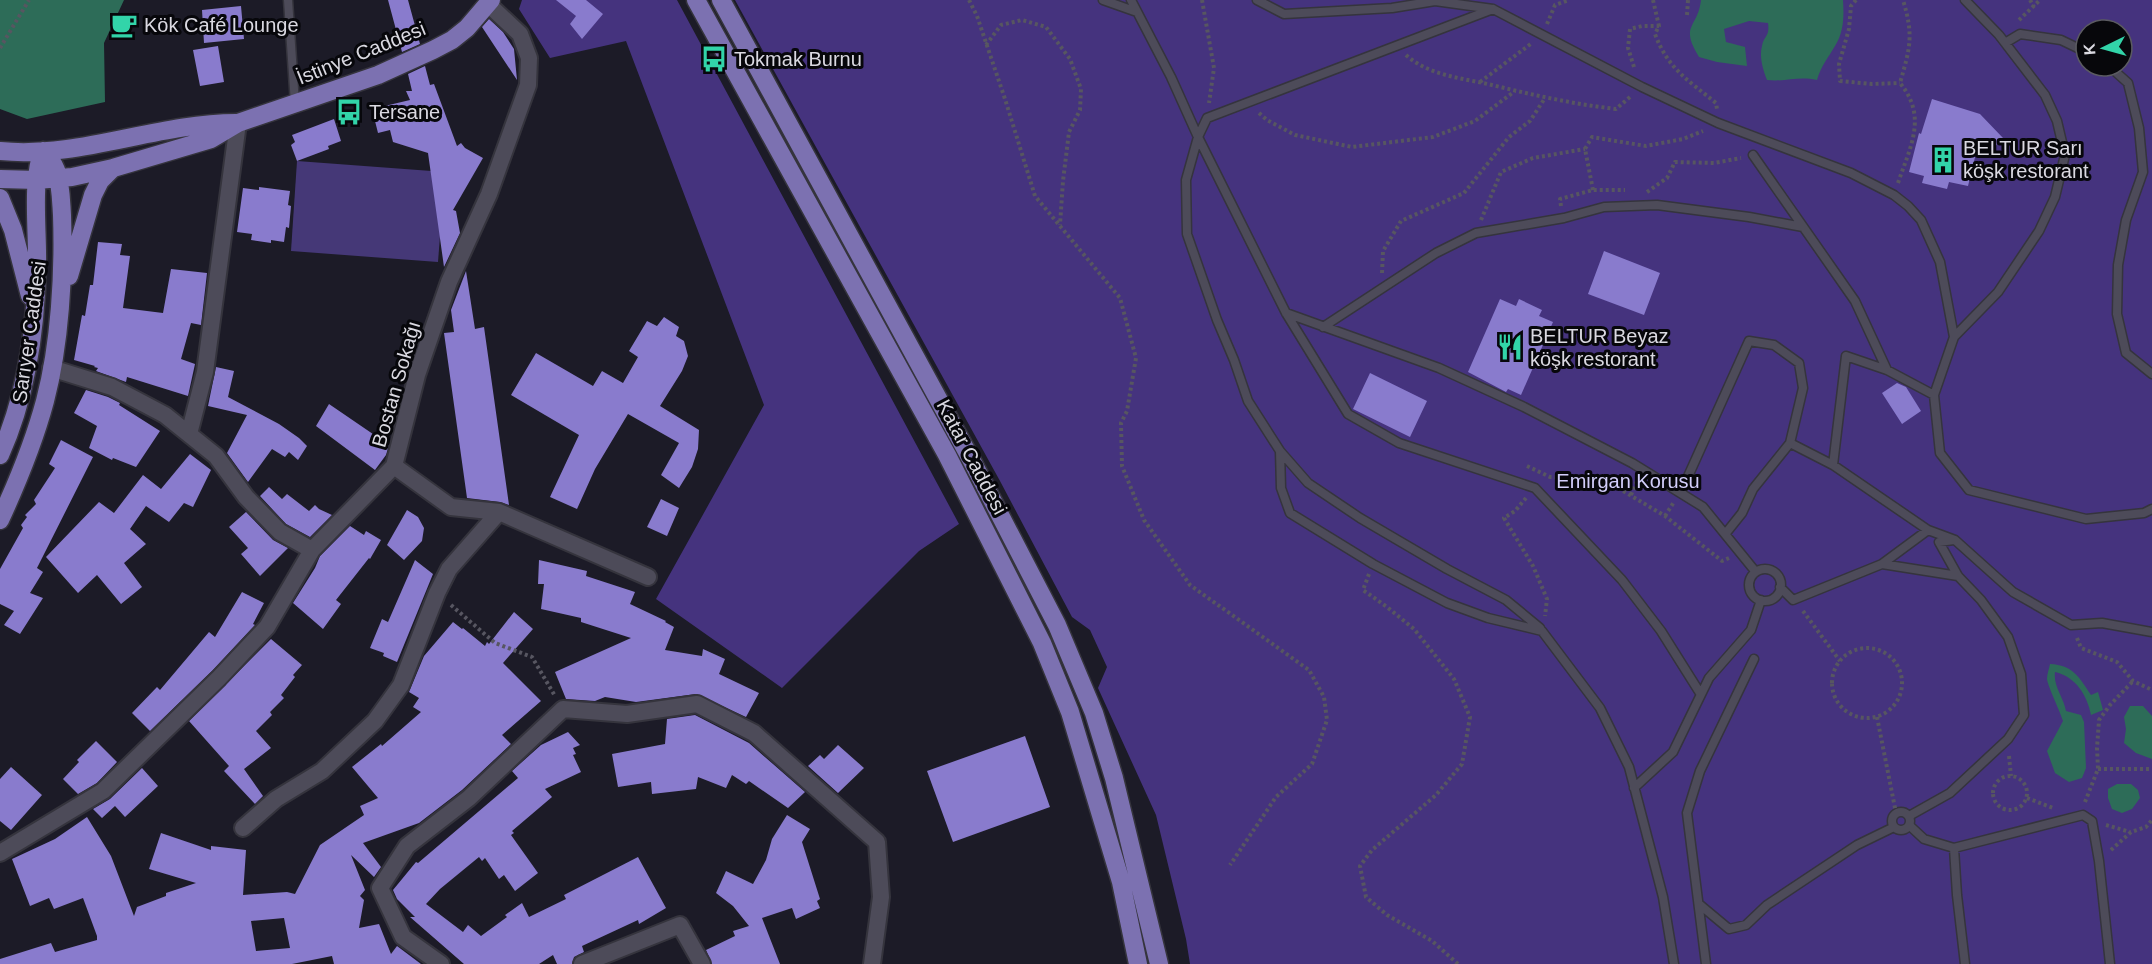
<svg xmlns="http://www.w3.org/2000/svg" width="2152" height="964" viewBox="0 0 2152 964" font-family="Helvetica,sans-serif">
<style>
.green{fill:#453877}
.forest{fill:#45337e;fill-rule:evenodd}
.water{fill:#2d6c58}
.building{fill:#897bcd;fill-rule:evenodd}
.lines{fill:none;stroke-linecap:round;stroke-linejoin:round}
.service-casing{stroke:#35343d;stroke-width:11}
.minor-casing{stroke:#35343d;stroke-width:20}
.primary-casing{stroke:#35343d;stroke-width:21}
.path{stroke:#575661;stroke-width:4;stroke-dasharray:3 3;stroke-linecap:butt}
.service{stroke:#4d4b59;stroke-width:8}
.minor{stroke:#4d4b59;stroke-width:16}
.primary{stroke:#7c71b1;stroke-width:18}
.labels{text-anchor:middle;stroke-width:6;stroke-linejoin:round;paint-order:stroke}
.poi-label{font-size:20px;fill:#dad9e1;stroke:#07070b;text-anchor:start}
.street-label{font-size:20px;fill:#dad9e1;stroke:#07070b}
.park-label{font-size:20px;fill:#d3cefa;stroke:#07070b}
</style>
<rect width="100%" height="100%" fill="#1c1b27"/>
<path class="green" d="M297 161 445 172 438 262 291 251Z"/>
<path class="forest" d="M522 0H677L959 524 919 551 782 688 656 599 764 405 626 41 550 58 519 9Z
M735 0H2152V964H1190L1186 939 1156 815 1098 688 1107 667 1090 630 1072 617 1000 481ZM2086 30H2122V66H2086Z"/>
<path class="water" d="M0 0H124L104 43 105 102 27 119 0 109Z
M1701 0H1843C1844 16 1844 32 1835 46 1828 58 1821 66 1817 80 1797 76 1787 82 1767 80 1763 70 1759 57 1762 46 1764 35 1770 37 1768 23L1749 21 1724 29 1726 42 1745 47 1747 66 1717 62 1699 57C1679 25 1698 28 1701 0Z
M2050 664C2073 665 2079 677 2091 695L2098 692 2103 710 2091 715C2087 695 2076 677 2055 672 2053 686 2064 698 2066 711L2081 715 2084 722 2086 768 2082 778 2069 782 2055 773 2047 751 2063 721C2060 711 2048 687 2047 679 2047 674 2049 669 2050 664Z
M2130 706H2143L2152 716V759L2136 753 2124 743 2126 729 2124 717Z
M2117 784H2131L2138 790 2140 798 2132 809 2122 813 2112 809 2108 798V789Z"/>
<path class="building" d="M388 0H408L420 44 402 52Z
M556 0H586L603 14 582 39 570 24 576 16Z
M241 6 244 39 204 43 202 10Z
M489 19 503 32 514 49 517 80 482 27Z
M218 46 224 82 200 86 193 50Z
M425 66 430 85 434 84 457 146 461 143 465 148 483 158 453 210 456 211 460 233 444 267 428 153 393 142 390 130 378 133 372 109 410 100 406 91H412L408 74Z
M1932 99 1980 114 2003 138 1991 151 1979 141 1968 186 1949 182 1947 189 1922 183 1924 176 1909 172 1919 133 1921 134Z
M334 119 341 141 328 146 329 149 297 161 291 145 295 142 292 135Z
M259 187 290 191 288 205 291 206 289 228 286 227 284 242 271 240V243L251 240 252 234 237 232 243 188 259 190Z
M98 242 122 244 120 255 130 256 123 308 163 313 171 269 207 273 201 325 191 323 181 359 195 364 188 396 127 377 126 382 96 371 98 368 94 367 95 366 74 360 82 315 85 316 90 285H93Z
M1604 251 1660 273 1644 315 1588 294Z
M466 271 475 329 484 327 509 505 500 502 467 498 444 333 454 332 451 310Z
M1500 299 1516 306 1519 299 1542 310 1539 316 1553 322 1521 395 1508 389 1506 392 1468 372Z
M664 317 679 327 676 336 684 341 688 356 682 371 660 406 699 430 698 449 692 467 679 488 661 475 679 443 628 414 595 469 577 509 550 497 579 435 511 395 536 353 593 386 602 371 623 383 638 357 629 351 647 321 657 326Z
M216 367 234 371 228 397 279 424 299 438 307 446 298 460 289 452 285 457 272 449 248 482 227 453 247 415 208 406Z
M1370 373 1427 401 1410 437 1353 409Z
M1897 383 1906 387 1921 411 1902 424 1882 393Z
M86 390 108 397 120 403 119 405 160 431 136 467 113 458 112 460 89 448 97 426 74 413Z
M329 404 389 445 386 455 375 470 316 426Z
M61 440 93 457 37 568 43 572 30 593 43 598 20 634 4 625 14 611 0 604V569L23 528 21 525 27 517 25 515 36 504 34 500 55 468 49 464Z
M190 454 211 470 193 507 184 503 169 522 146 506 130 529 146 544 124 563 142 587 121 604 97 575 78 593 46 557 99 502 114 513 143 475 161 489Z
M269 487 282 499 287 494 309 511 315 505 319 509 332 515 310 537 286 524 260 496Z
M661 499 679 508 667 536 647 527Z
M407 510 418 517 424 528 422 541 404 560 387 545Z
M246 512 273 540 288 548 260 576 241 554 248 548 229 527Z
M350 526 364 535 366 531 381 540 370 559 369 558 336 600 341 604 323 629 293 603 315 568 320 556Z
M415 560 433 574 397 662 383 656 384 653 370 648 382 619 388 622Z
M539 560 587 571 586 576 635 592 630 604 666 621 665 622 674 627 665 650 702 656 703 649 725 659 719 674 759 693 746 717 696 694 636 702 605 697 595 701 566 699 555 672 631 638 581 622V618L541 609 544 584H538Z
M242 592 264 603 253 624 255 625 212 671 150 731 132 713 157 687 160 690 209 632 215 637Z
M514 612 533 629 503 663 541 701 502 735 511 744 462 790 419 823 363 843 381 867 374 877 351 855 365 890 360 896 364 900 359 928 379 924 391 954 397 946 421 964H334L332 956 292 964H0V959L51 943 55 952 97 940V936L83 898 54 909 49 898 30 906 12 859 55 839 87 817 111 856 134 916 137 907 166 896V893L196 883 149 869 161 833 211 850V846L246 850 243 895 287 892 295 894 320 845 364 815 360 806 378 798 352 767 381 744 382 746 421 712 413 707 419 698 409 692 424 656 453 622 462 629 463 628 485 646 487 642 489 644ZM284 918 290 948 256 951 251 921Z
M271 639 302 665 293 675 295 677 281 695 284 698 270 712 272 715 256 731 271 748 244 769 263 796 255 804 224 771 229 766 189 721Z
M695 715 749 743 805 792 788 808 749 781 746 784 732 775 726 788 698 777 696 789 652 794 651 782 618 787 612 754 665 744 667 719Z
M568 732 580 745 573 748 576 754 573 755 581 772 545 789 552 797 512 831 514 833 511 835 538 873 515 891 504 875 499 879 485 858 482 861 479 857 440 889 426 904 463 932 468 925 481 936 507 917 505 915 522 903 529 917 566 899 564 895 638 857 666 908 639 924 638 920 582 946 584 952 574 957 572 964H557L553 955 539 964H464L410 917H415L397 899 393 890 416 862 418 863 518 778 512 771 541 745Z
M1025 736 1050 807 953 842 927 771Z
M96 741 117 762 97 783 78 794 63 779 79 762 77 760Z
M838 745 864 768 838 793 808 766 820 755 824 759Z
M11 767 42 795 11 830 0 821V779Z
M142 768 158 786 125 817 115 806 102 818 93 809 110 799Z
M787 815 810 829 802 842 820 899 817 901 820 908 796 919 792 908 762 918 780 964H712L706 950 735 936 733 931 749 926 733 906 716 893 726 871 753 884 766 860 772 839Z"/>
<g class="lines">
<g class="service-casing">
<path id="service" d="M288 0 295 104
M1103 0 1137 12
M1131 0 1171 77 1198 137 1286 313 1348 414 1399 443 1535 488 1622 580 1661 631 1700 693
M1257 0 1284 14 1392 8 1435 1 1493 9 1642 87 1718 123 1851 173 1894 195 1908 206 1921 220 1940 262 1954 337
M1965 0 1999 35 2045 95 2057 121 2065 155 2055 197 2039 231 1998 292 1954 337 1934 395 1940 453 1969 490 2086 519 2144 513 2152 509
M1493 9 1207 118 1198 137 1186 180 1187 234 1217 320 1234 360 1248 401 1280 451 1281 488 1290 513 1373 564 1447 603 1488 618 1542 631 1600 708 1629 767 1663 897 1674 964
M2005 43 2020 34 2061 40 2086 52
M2109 66 2128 83 2139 128 2143 172 2126 220 2118 265 2117 314 2126 353 2152 374
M1753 155 1855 301 1887 370
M1286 313 1439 368 1524 407 1632 463 1703 507 1755 571
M1323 327 1436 253 1476 233 1564 218 1604 207 1657 205 1749 217 1803 227
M1790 443 1833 465 1928 530
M1280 451 1308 483 1360 518 1447 569 1506 600 1540 628
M1833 465 1846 356 1887 370 1934 395
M1681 492 1749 341 1774 345 1799 363 1803 388 1790 443 1753 489 1742 513 1726 533
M1882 564 1958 576
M1749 585a16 16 0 1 1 32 0a16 16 0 1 1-32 0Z
M1780 587 1793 600 1882 564 1928 530 1955 540 2013 592 2071 625 2102 623 2152 632
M1634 788 1673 752 1709 678 1751 630 1761 600
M1892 821a9 9 0 1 1 18 0a9 9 0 1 1-18 0Z
M1909 816 1950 793 2008 739 2024 715 2021 674 2008 637 1981 600 1958 576 1939 542 1954 540
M1910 826 1924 839 1954 848 2083 815 2092 821 2099 861 2110 964
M1954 848 1957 895 1965 964
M1699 904 1729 929 1746 925 1767 905 1857 845 1894 827
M1706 964 1687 813 1700 771 1754 659"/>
</g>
<g class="minor-casing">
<path id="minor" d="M51 368 112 387 165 415 216 456 246 497 280 532 312 550
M189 434 205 372 238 123
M394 466 451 507 499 512 648 577
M243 828 276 799 322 771 375 721 401 685 437 593 449 569 499 512
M0 853 103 791 219 678 267 627 312 550 394 466 417 375 449 282 489 194 528 85 529 58 520 34 487 3
M441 964 403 937 380 888 407 846 469 798 563 709 627 714 697 704 754 733 877 842 881 897 872 964
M582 964 680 925 702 964"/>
</g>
<g class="primary-casing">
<path id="primary" d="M696 0 947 455 1042 643 1070 712 1121 882 1138 964
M721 0 972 461 1057 625 1094 713 1114 778 1159 964
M0 151C80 159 156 123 236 123
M0 179 37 180 72 177 113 168 211 139 238 123 378 75 433 50 452 40 467 28 491 0
M0 198 13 230 30 296
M69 276 93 195 100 181 113 168
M0 455C26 397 36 328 37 265 38 233 31 179 43 151
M0 520C18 481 34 442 45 401 60 344 64 273 62 215 61 200 61 184 56 170 53 162 49 157 43 151"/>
</g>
<path class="path" d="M969 0 977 16 1005 99 1035 196 1120 298 1136 358 1127 411 1121 423 1122 466 1144 520 1190 585 1309 670 1324 697 1327 720 1312 764 1276 797 1230 865
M1202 0 1214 68 1209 103
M1653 0 1659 26 1655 34C1668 69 1688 80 1716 103L1717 109
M1856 0 1851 6 1849 29 1839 64 1840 81 1872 84 1900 83
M2030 0 2034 7
M1687 15 1688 0
M2019 20 2040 0
M1547 24 1555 5 1569 0
M986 45 1001 25 1022 20 1046 27 1070 59 1081 89 1080 110 1069 132 1063 181 1060 225
M0 48 29 0
M1406 55C1429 76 1463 78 1492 85 1533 95 1573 104 1616 109L1630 97
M1634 67 1628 48 1630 29 1642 26H1659
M1480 82 1532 43
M1259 113 1267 120 1295 135 1352 147 1433 137 1475 121 1515 91
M1898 183C1910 147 1928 117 1900 83 1910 48 1914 36 1903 0
M1593 190 1585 149 1592 137 1646 146 1683 139 1703 131
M1647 192 1667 178 1675 162 1714 163 1741 158
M1561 206 1560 199 1593 190H1625
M1481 220 1501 172 1533 158 1585 149
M1382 273 1383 251 1401 221 1464 193 1509 137 1530 121 1545 98
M1527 466 1550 477 1603 479 1665 516 1722 561 1729 558
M1631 495 1637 481
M1526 498 1515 511 1504 518 1533 566 1547 599 1545 616
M1665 516 1674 502
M1369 574 1363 590 1387 607 1414 629 1454 679 1470 717 1462 764 1436 795 1372 850 1360 866 1366 897 1387 915 1432 941 1458 964
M451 605 495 643 532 657 555 696
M1803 611 1840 661
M2077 638 2081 648 2117 662 2133 681 2152 690
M1832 683a35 35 0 1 1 70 0a35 35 0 1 1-70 0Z
M1877 717 1896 813
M2009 756 2011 776
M2098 769H2152
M1993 793a17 17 0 1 1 34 0a17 17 0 1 1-34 0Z
M2027 798 2053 808
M2085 802 2098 769 2097 748 2099 720 2110 705 2133 681
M2106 825 2130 832
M2111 850 2131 832 2146 827 2152 820"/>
<use href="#service" class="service"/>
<use href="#minor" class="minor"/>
<use href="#primary" class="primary"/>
</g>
<defs>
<g id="cafe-bare" transform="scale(2.07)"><path d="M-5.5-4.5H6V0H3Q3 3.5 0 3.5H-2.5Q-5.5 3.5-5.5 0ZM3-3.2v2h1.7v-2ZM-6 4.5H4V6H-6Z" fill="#32d4a9" stroke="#07070b" stroke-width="2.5" paint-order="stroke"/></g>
<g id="bus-bare" transform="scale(2.07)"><path d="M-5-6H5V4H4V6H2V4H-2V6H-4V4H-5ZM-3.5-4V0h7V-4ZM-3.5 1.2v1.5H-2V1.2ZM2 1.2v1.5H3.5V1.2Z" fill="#32d4a9" stroke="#07070b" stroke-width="2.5" paint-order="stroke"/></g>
<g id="building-bare" transform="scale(2.07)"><path d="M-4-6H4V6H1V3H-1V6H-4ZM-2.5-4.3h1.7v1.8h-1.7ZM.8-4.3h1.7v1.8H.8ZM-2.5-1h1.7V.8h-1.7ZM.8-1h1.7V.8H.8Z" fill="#32d4a9" stroke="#07070b" stroke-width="2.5" paint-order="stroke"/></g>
<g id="restaurant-bare" transform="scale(2.07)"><path d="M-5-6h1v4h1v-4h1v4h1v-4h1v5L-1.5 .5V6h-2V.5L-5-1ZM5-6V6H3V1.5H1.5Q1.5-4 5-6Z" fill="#32d4a9" stroke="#07070b" stroke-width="2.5" paint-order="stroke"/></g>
</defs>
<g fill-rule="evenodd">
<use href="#cafe-bare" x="124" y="25"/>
<use href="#bus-bare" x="714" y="59"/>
<use href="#bus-bare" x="349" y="112"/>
<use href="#building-bare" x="1943" y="160"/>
<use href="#restaurant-bare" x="1510" y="347"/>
</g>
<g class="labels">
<g class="poi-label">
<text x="144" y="32">Kök Café Lounge</text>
<text x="734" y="66">Tokmak Burnu</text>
<text x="369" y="119">Tersane</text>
<text x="1963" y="155">BELTUR Sarı<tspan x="1963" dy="23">köşk restorant</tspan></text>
<text x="1530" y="343">BELTUR Beyaz<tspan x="1530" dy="23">köşk restorant</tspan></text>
</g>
<g class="street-label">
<text transform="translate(361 53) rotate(-22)" y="7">İstinye Caddesi</text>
<text transform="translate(29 332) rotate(-82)" y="7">Sarıyer Caddesi</text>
<text transform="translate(396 384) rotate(-74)" y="7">Bostan Sokağı</text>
<text transform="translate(972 457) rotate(62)" y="7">Katar Caddesi</text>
</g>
<g class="park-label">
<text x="1628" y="488">Emirgan Korusu</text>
</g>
</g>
<g transform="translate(2104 48) rotate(265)"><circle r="28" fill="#07070b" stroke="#5b5b61" stroke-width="1.5"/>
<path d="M0-4.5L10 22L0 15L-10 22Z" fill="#32d4a9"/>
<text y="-9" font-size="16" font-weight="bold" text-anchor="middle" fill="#dad9e1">K</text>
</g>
</svg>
